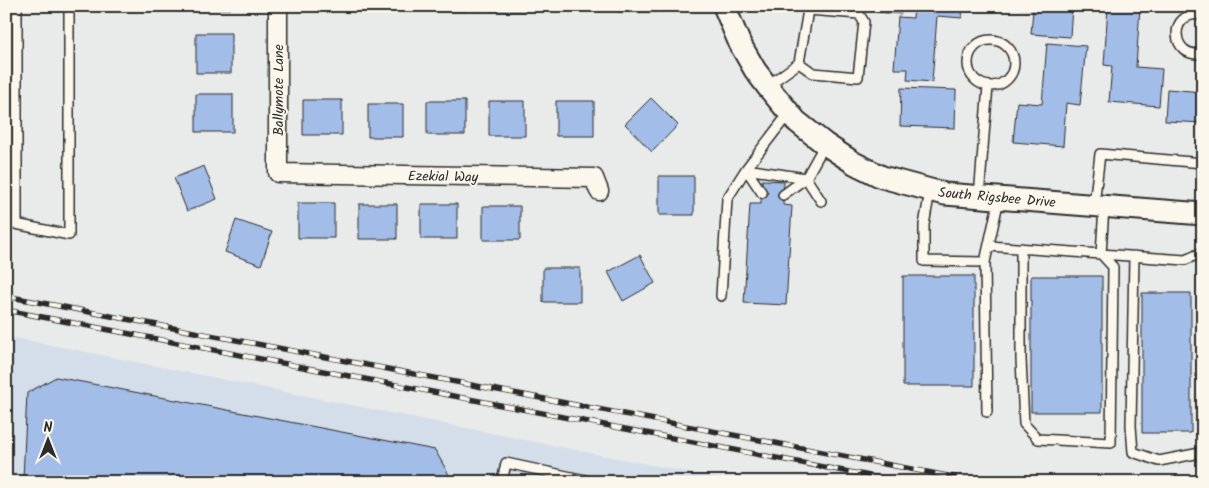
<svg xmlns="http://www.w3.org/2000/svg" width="1209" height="488" viewBox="0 0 1209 488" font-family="Kalam,sans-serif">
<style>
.built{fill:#d4ddea}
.building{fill:#a3bde9;stroke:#2b2b2b}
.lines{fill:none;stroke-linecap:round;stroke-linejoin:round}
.service-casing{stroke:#2b2b2b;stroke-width:12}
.minor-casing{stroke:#2b2b2b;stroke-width:21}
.tertiary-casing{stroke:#2b2b2b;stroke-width:25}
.service{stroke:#fbf7ec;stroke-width:9}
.minor{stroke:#fbf7ec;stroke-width:18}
.tertiary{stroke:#fbf7ec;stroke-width:21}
.rail-casing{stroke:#2b2b2b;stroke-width:5.5}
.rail{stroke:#fbf7ec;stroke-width:4;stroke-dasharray:11;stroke-linecap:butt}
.labels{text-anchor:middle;stroke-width:4;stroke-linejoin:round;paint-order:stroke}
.street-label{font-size:14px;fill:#2b2b2b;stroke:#fbf7ec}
</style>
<rect width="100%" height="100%" fill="#e9ebeb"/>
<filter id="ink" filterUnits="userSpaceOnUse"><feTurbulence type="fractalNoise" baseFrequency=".02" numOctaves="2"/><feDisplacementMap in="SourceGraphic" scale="10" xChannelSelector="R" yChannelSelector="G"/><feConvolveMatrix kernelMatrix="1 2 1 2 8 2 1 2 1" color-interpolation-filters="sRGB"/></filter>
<g filter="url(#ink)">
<path class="built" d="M6 336 736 482H6Z"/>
<path class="building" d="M197 6H231V9H197Z
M305 6H341V10H305Z
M368 6H405V10H368Z
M428 6H467V11H428Z
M490 6H528V11H490Z
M556 6H593V11H556Z
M618 6H657V12H618Z
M876 6H901V14L876 12Z
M914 6H963L962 18 937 16 932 82 907 80 908 69H894L898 17 913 18Z
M1002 6H1072L1070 37 1031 34 1033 9Z
M1108 6 1140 7 1136 67 1162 69 1159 106 1109 102 1112 66 1104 65Z
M196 33H231V73H196Z
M1047 43 1086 46 1080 105 1066 103 1063 146 1013 142 1017 102 1042 104Z
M901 88 956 90 955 128 900 126Z
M1167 89 1203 92V123L1165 121Z
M196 94H233V132H196Z
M651 98 678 125 652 152 625 124Z
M303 100H342V135H303Z
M427 101H465V135H427Z
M489 101H525V136H489Z
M556 101H594V136H556Z
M368 104H403V137H368Z
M204 166 217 199 187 211 174 178Z
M659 176H694V215H659Z
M762 180 784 181 783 205 792 206 786 305 744 303 750 204H761Z
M298 203H334V238H298Z
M359 204H397V239H359Z
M421 204H457V239H421Z
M483 206H520V240H483Z
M236 220 272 232 261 265 225 252Z
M640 255 655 283 623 301 608 272Z
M543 268H580V302H543Z
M903 276H974V386H903Z
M1031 276H1102V412H1031Z
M1142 293H1191V433H1142Z
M56 377 435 450 453 482H32V480L23 479 27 393Z"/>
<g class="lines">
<g class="service-casing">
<path id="service" d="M17 6V224
M1203 15C1166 9 1171 61 1203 53
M968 63a23 23 0 1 1 46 0a23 23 0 1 1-46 0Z
M767 86 799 63 808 10 859 14 864 22 858 77 813 73 799 63
M746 169 806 178 821 201
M746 169 762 193
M930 191 924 225V261L985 262 987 412
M783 195 806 178 825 144
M979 197 988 86
M1094 205 1100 154 1203 163
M1104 207 1101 254 1185 260 1203 252
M6 222 69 235V6
M989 246 1101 254 1113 267 1111 443 1038 439 1024 424 1021 359V248
M1134 256 1131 426 1133 452 1159 461 1200 453 1203 448
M985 262 999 199
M721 296 727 199 746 169 789 113
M502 482 506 463 595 482"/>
</g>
<g class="minor-casing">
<path id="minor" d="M278 6V173L594 178 599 191"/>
</g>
<g class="tertiary-casing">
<path id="tertiary" d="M724 6 740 44 755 70 767 86 796 121 825 144 854 163 882 177 945 194 1203 214"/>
</g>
<use href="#service" class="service"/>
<use href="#minor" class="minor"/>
<use href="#tertiary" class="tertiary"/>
<g class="rail-casing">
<path id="rail" d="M6 296 979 482
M6 310 901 482"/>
</g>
<use href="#rail" class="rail"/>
</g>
</g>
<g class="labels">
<g class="street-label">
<text transform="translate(278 90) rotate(-90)" y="5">Ballymote Lane</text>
<text transform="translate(443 176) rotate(1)" y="5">Ezekial Way</text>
<text transform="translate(997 197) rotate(5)" y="5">South Rigsbee Drive</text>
</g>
</g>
<rect width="1209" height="488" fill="none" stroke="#fbf7ec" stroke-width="25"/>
<rect x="12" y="12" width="1184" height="463" fill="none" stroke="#2b2b2b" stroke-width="2" filter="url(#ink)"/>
<g transform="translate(48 440)" stroke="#fbf7ec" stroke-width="4" paint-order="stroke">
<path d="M0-4L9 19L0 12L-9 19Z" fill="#2b2b2b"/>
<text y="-8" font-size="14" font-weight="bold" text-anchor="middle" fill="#2b2b2b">N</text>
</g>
</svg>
